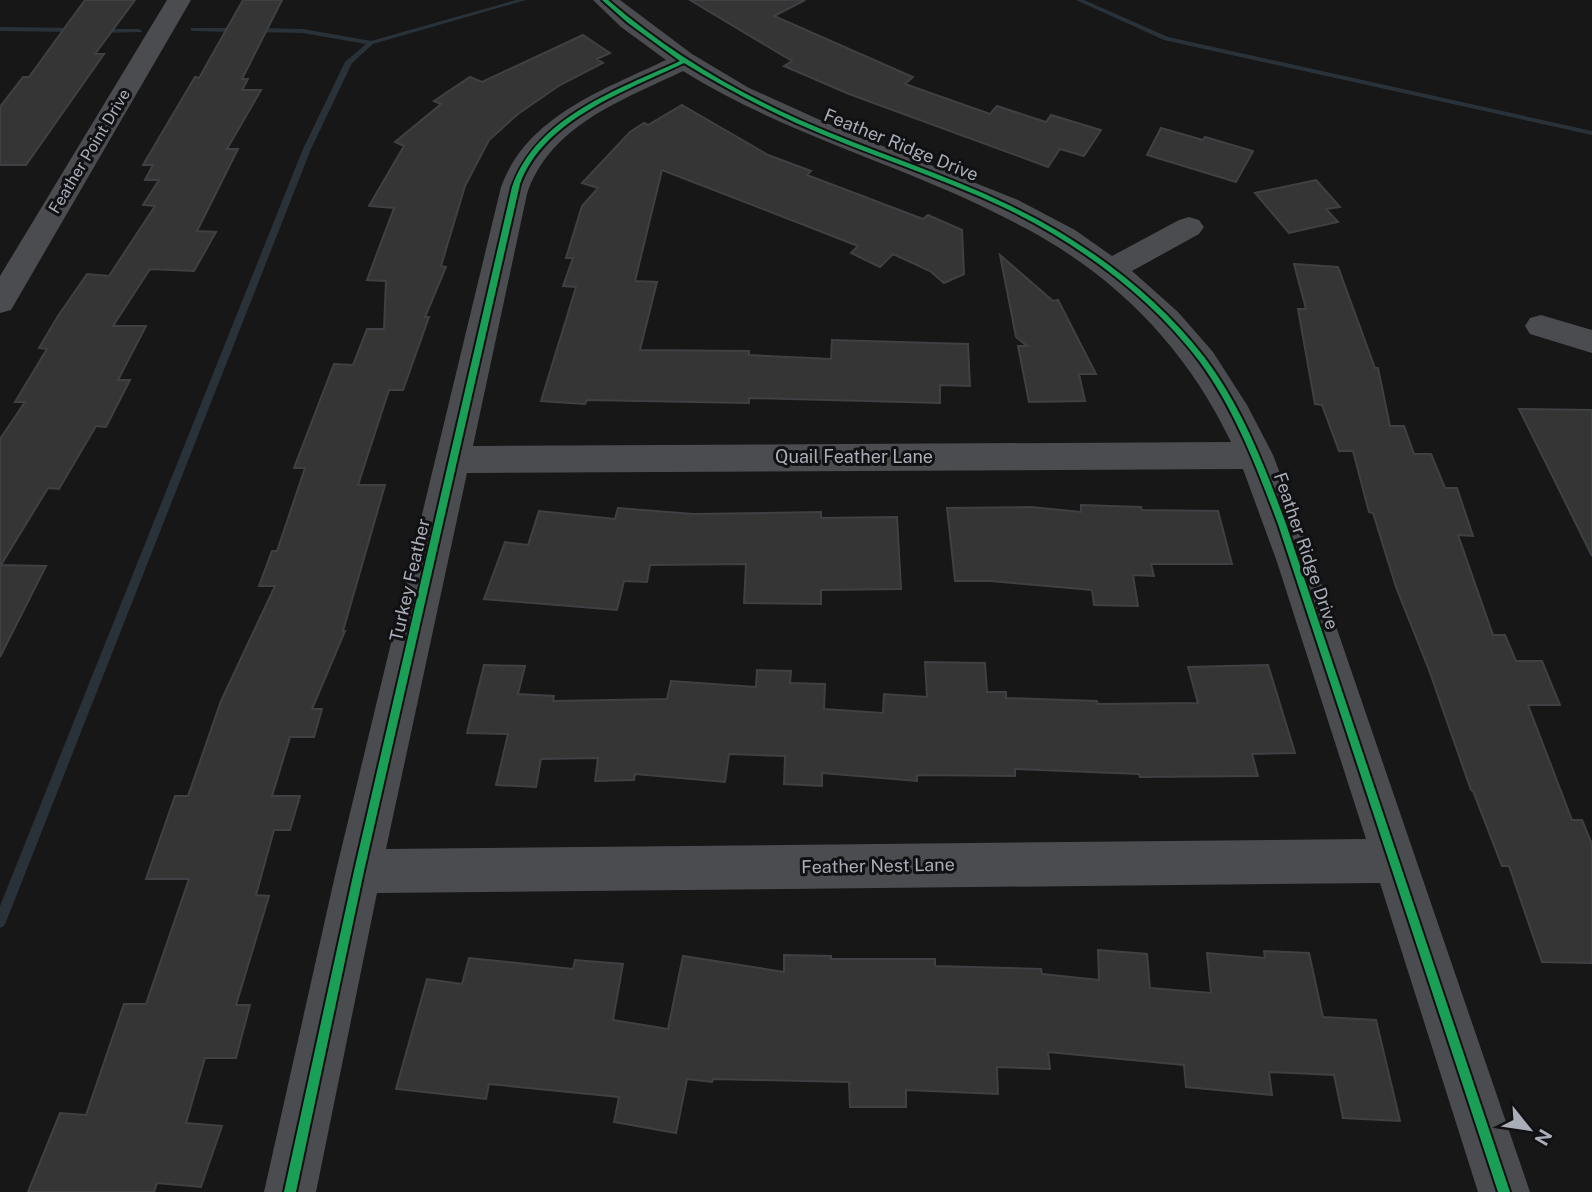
<svg xmlns="http://www.w3.org/2000/svg" width="1592" height="1192" viewBox="0 0 1592 1192" font-family="'Public Sans',sans-serif">
<style>
.lines{fill:none;stroke-linecap:round;stroke-linejoin:round}
.stream{fill:#2a3239;fill-rule:evenodd}
.building{fill:#353536;stroke:#3f4043;stroke-width:2}
.minor{fill:#4b4c50;fill-rule:evenodd}
.cycleway-casing{stroke:#111113;stroke-width:4}
.cycleway{fill:#1a9f57;fill-rule:evenodd}
.labels{text-anchor:middle;stroke-width:6;stroke-linejoin:round;paint-order:stroke}
.far-street-label{font-size:16px;fill:#a8adb8;stroke:#111113}
.street-label{font-size:18px;fill:#a8adb8;stroke:#111113}
</style>
<rect width="100%" height="100%" fill="#171717"/>
<g class="lines">
<path class="stream" d="M516 0H526L373 44 352 63 311 149 6 922 4 926 0 928V906L303 149 345 62 366 44 303 33 255 32 252 30 255 28 303 29 371 41Z
M1076 0H1084L1168 37 1592 131V135L1164 40Z
M0 27 78 28 81 30 78 32 0 31Z
M191 28H239L242 30 239 32 193 31 191 30Z
M139 29 142 31 141 32 101 33 98 31 101 29Z"/>
</g>
<path class="building" d="M85 0H135L95 54H104L26 165H0V107L23 77H29Z
M243 0H282L242 79H248L242 90H261L227 149H238L197 231 216 232 194 271 150 269 113 326H146L118 380H130L106 427 96 426 59 489 48 488 1 565 46 566 0 657V439L25 402H15L47 349 39 348 58 316 87 274 109 276 155 206 143 205 159 180H145L153 165H143L195 77 199 78Z
M690 0H805L774 16 913 77 905 84 990 114 997 106 1046 122 1051 115 1101 130 1084 156 1060 149 1048 167 849 94 784 66 792 61Z
M583 35 610 53 597 59 603 63 560 85 518 114 489 140 465 186 441 266 446 267 425 317H429L403 390H389L358 485H385L343 631H345L312 709H322L314 737H290L272 796H300L290 830H274L256 895 269 896 236 1005H250L236 1058H205L186 1123 222 1126 201 1187 157 1183 154 1192H28L60 1113 86 1115 124 1004H146L189 879H146L175 796H188L221 701 275 586H259L272 551H277L305 468H294L334 364 353 365 367 329H384L386 281 367 280 394 208 369 206 404 146 395 142 441 104 434 101 470 77 482 82Z
M682 105 768 155 811 171 807 175 923 219 928 215 962 230 964 274 944 283 930 271 893 254 880 267 851 253 858 246 662 170 635 281 657 282 640 350 749 351V355L831 359 832 340 968 344 970 386 940 385V403L749 398V403L587 400 585 404 541 401 576 287 563 286 573 258H566L582 206 598 188 582 183 630 132 644 123 648 125Z
M1161 128 1203 140 1205 137 1253 151 1236 182 1147 155Z
M1316 180 1340 207 1326 209 1338 222 1289 233 1255 193Z
M1000 255 1053 301 1058 300 1096 374H1079L1085 401 1029 402 1018 346H1027L1016 337Z
M1294 264 1338 267 1375 368H1378L1390 426H1404L1414 454H1431L1445 488H1457L1473 536 1458 535 1493 635H1505L1516 661H1542L1560 705H1528L1572 820H1582L1592 844V963L1542 962 1509 866H1502L1473 791 1471 790 1429 670 1396 587 1373 513 1369 512 1353 451H1339L1322 405 1315 404 1298 309H1306Z
M1519 409 1592 410V556Z
M1081 505 1141 507 1142 510 1218 511 1232 564H1151L1154 576 1133 575 1138 606 1094 605 1092 590 991 581H955L947 508 1031 507 1081 512Z
M618 508 693 514 821 512V518L897 517 901 589 821 590V604L744 603 746 564 650 565 647 582 624 581 617 610 484 599 505 542 528 545 539 511 615 519Z
M925 662 985 663 987 692H1006V698L1097 701 1098 704 1198 703 1188 667 1268 665 1295 753 1252 754 1258 776 1140 777 1139 774 1015 769V776L917 775V781L822 773V786L784 784 785 756 729 754 725 782 635 774 634 780 595 781 598 758 541 759 536 787 496 785 508 734 467 733 484 665 525 666 518 694 554 696 553 701 667 699 671 681 756 687 757 670 791 671 790 683 825 684 824 709 883 713 884 694 927 697Z
M1098 950 1147 954 1150 988 1211 993 1207 953 1265 958 1264 951 1309 953 1323 1017 1376 1020 1400 1121 1343 1118 1334 1075 1269 1072 1272 1095 1186 1087 1184 1065 1048 1052 1050 1069 997 1067 998 1094 906 1090V1107H850L849 1082 713 1079 712 1082 687 1079 676 1133 614 1122 619 1097 489 1084 486 1099 396 1089 427 979 462 984 469 958 573 969 575 960 623 964 613 1020 668 1029 683 956 784 972V955L831 956V959H935V966L1041 969 1042 974 1099 980Z"/>
<g class="lines">
<path class="minor" d="M167 0H191L11 310 0 313V276Z
M593 0H620L692 54 749 88 840 129 1018 200 1075 230 1112 256 1179 220 1189 217 1199 220 1204 227 1199 234 1132 271 1178 312 1213 352 1247 405 1273 455 1314 562 1530 1192H1478L1380 883 377 893 316 1192H264L336 871 501 187C527 116 603 90 666 60L621 27ZM683 71C792 139 914 167 1025 228 1117 277 1186 348 1231 442L473 446 527 194C550 125 623 100 683 71ZM1243 469 1277 562 1366 839 386 849 467 473Z
M1541 315 1592 330V353L1530 334 1525 326 1530 318Z"/>
<g class="cycleway-casing">
<path id="cycleway" d="M602 0H608C666 50 730 89 800 120 870 151 943 173 1011 206 1084 241 1155 293 1205 358 1242 407 1265 467 1286 524L1510 1192H1498L1278 524C1257 468 1235 410 1200 362 1151 297 1079 244 1007 209 938 176 865 154 796 123 757 105 720 85 684 63 626 91 544 119 520 184L364 871 296 1192H284L354 871 512 187C537 116 618 90 680 61L628 23Z"/>
</g>
<use href="#cycleway" class="cycleway"/>
</g>
<g class="labels">
<g class="far-street-label">
<text transform="translate(89 151) rotate(-59)" y="6">Feather Point Drive</text>
</g>
<g class="street-label">
<text transform="translate(901 145) rotate(22)" y="6">Feather Ridge Drive</text>
<text x="854" y="463">Quail Feather Lane</text>
<text transform="translate(1306 551) rotate(71)" y="6">Feather Ridge Drive</text>
<text transform="translate(410 580) rotate(-77)" y="6">Turkey Feather</text>
<text transform="translate(878 866) rotate(-1)" y="6">Feather Nest Lane</text>
</g>
</g>
<g transform="translate(1529 1129) rotate(120)" stroke="#111113" stroke-width="5" paint-order="stroke">
<path d="M0-5L12 26L0 18L-12 26Z" fill="#a8adb8"/>
<text y="-10" font-size="19" font-weight="bold" text-anchor="middle" fill="#a8adb8">N</text>
</g>
</svg>
